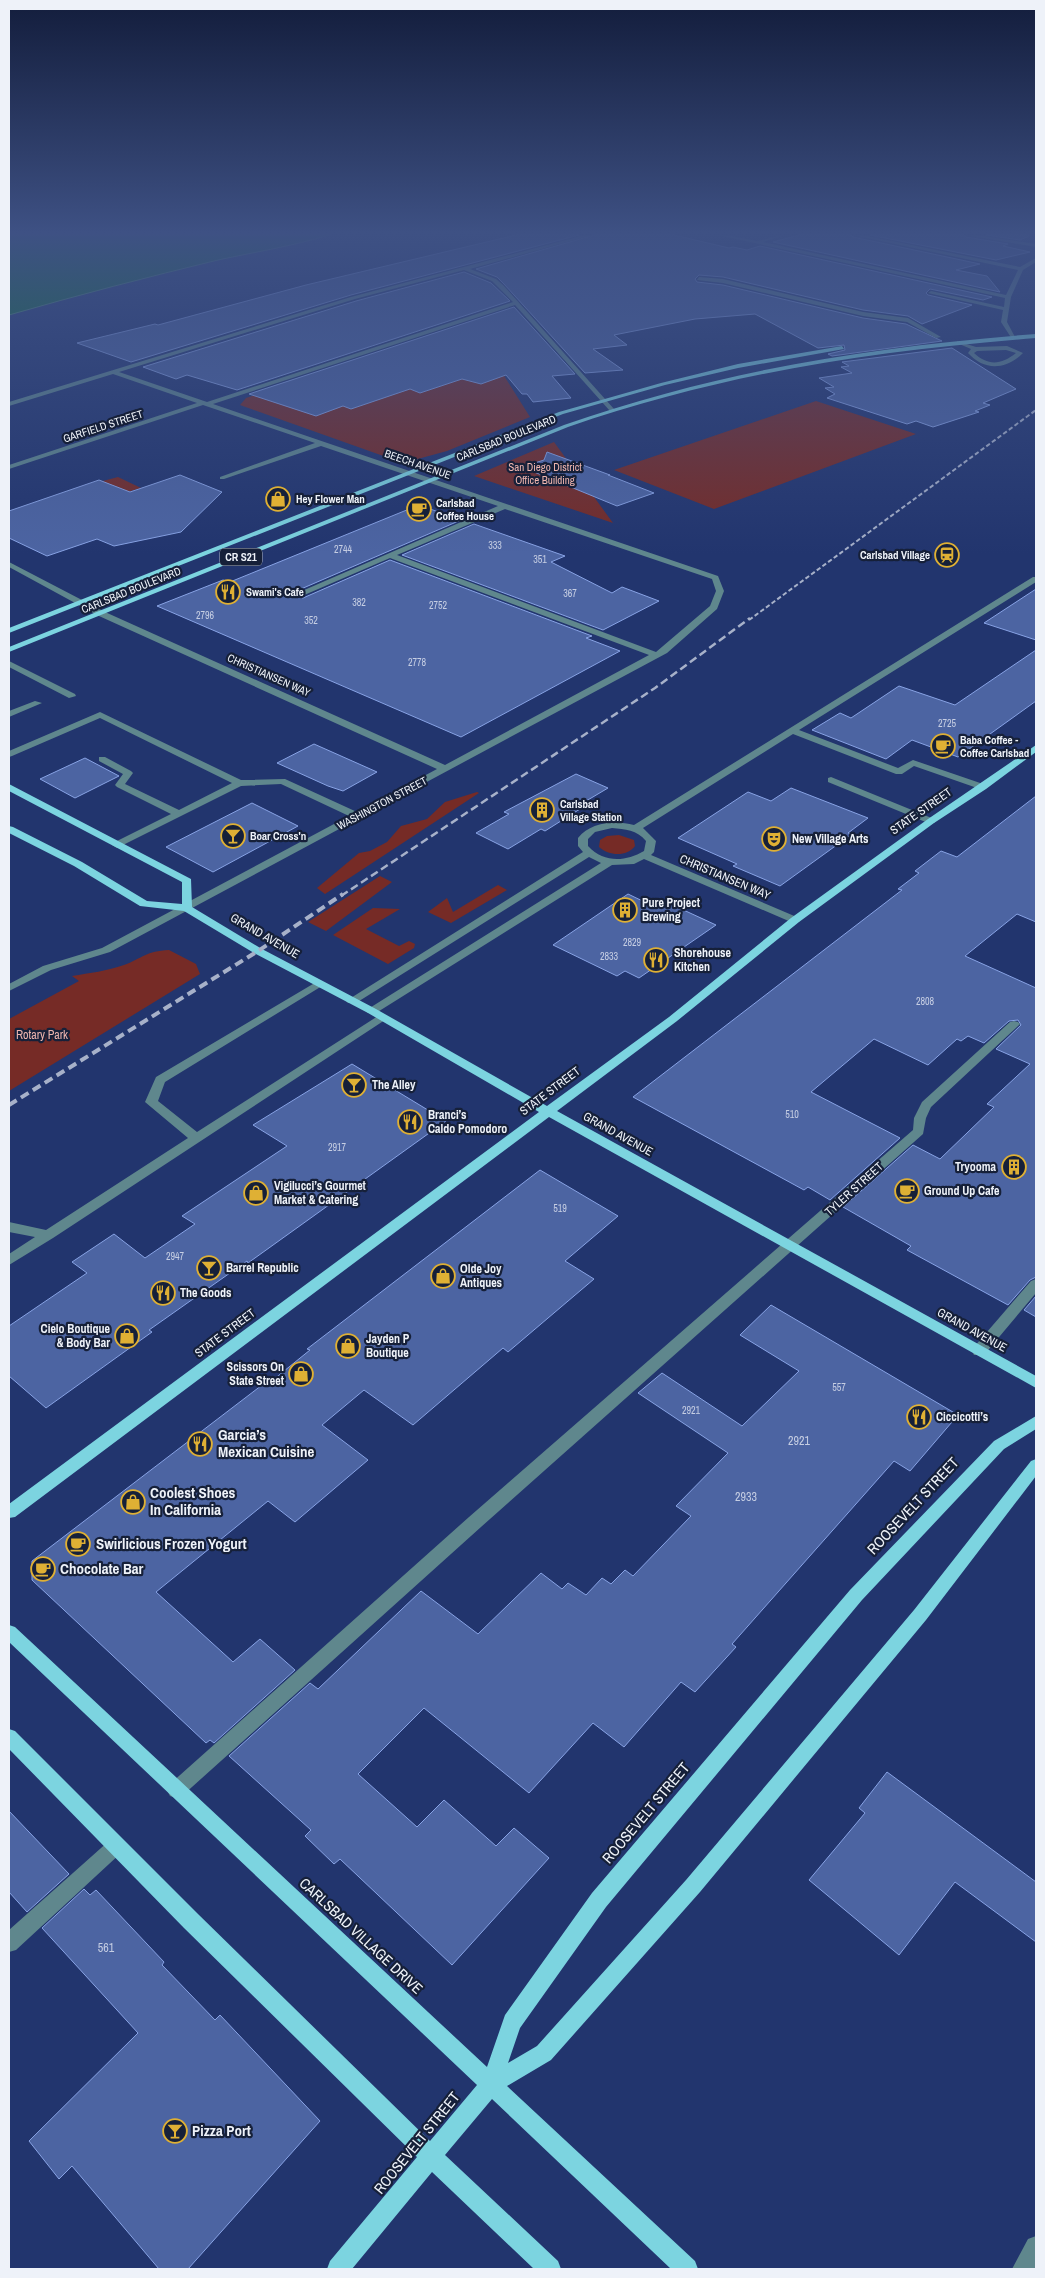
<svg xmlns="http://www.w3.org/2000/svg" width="1045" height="2278" viewBox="0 0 1045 2278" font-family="'Archivo Narrow',sans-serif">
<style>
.green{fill:#762b26}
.water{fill:#097127;stroke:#4e9866}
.building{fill:#4c64a2;stroke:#88a3e5}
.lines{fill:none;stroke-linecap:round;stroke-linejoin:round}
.minor{fill:#5f878d;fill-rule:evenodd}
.major{fill:#7cd4e0;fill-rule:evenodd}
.rail-far2{stroke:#a7b1c9;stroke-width:2;stroke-dasharray:4.5 2.5;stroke-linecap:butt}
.rail-far1{stroke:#a7b1c9;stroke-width:2.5;stroke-dasharray:8 4;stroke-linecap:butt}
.rail{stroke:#a7b1c9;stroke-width:4;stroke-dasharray:9 5;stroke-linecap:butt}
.labels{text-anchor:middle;stroke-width:4.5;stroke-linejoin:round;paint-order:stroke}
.number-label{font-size:10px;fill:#c6cee3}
.far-street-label{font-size:11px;fill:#eef2f9;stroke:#162039}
.far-park-label{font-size:11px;fill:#efb6af;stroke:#162039}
.far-poi-label{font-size:11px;font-weight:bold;fill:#eef2f9;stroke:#162039;text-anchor:start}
.shield{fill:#162039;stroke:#adb3bf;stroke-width:1}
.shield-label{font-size:11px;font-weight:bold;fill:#eef2f9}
.street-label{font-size:12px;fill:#eef2f9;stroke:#162039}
.poi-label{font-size:12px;font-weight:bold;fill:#eef2f9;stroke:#162039;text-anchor:start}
.park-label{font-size:12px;fill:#efb6af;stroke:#162039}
.near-number-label{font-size:12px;fill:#c6cee3}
.near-poi-label{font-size:15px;font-weight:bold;fill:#eef2f9;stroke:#162039;text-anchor:start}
.near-street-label{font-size:15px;fill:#eef2f9;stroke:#162039}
</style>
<rect width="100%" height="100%" fill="#22356e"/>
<path class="green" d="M426 338 498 366 530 417 447 451 403 463 240 405 246 398Z
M816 401 916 434 714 509 614 470Z
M554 442 613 523 474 476Z
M118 477 141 488 124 493 115 486 110 487 99 482Z
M477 792 479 793 325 894 317 888 359 853 370 851 387 842 401 826 427 819 445 802Z
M619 835 634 840 635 846C627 857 609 856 599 847L600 840 607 836Z
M380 876 392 882 326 931 308 922Z
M498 885 507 890 451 923 428 912 447 898 453 912Z
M373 908 400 909 366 929 399 946 409 941 415 944 414 948 388 964 333 935Z
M169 950 196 964 200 974 9 1091V1019L79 981 72 976C90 973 107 971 124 965 143 958 146 951 169 950Z"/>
<path class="water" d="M9 235H329C293 246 255 252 218 260 148 277 78 295 9 315Z"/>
<path class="building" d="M516 235H579L351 295 131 362 77 343 155 324 158 325 306 285Z
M594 235H674L729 248 733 247 747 250 760 246 992 297 983 300 930 289 926 293 928 295 972 305 922 324 908 316 863 310 723 277 699 275 695 279 697 282 723 285 863 318 906 324 942 341 832 356 828 354 845 350 844 345 818 348 755 314 695 319 614 335 627 345 593 349 623 370 585 373 504 284 497 277 476 269Z
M799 235H851L853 237 980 264 956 270 987 276 1000 292 773 242Z
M870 235H964L966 237 1008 244 1003 246 1030 252 996 260Z
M986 235H1029V236L1020 240Z
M464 272 491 283 510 301 237 390 187 375 176 379 143 367 356 301Z
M514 307 575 374 552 376 571 398 533 402 527 394H522L506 375 481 384 462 379 420 393 410 389 351 409 343 406 316 416 249 394Z
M952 348 1016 389 983 403 990 405 975 411 979 412 933 427 916 421 907 424 827 398 835 394 825 388 834 387 819 378 852 373 841 367 849 366 842 362Z
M547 452 610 475H608L654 493 617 506 522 467 544 460Z
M180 475 222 492 181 532 114 546 97 539 47 556 9 538V511L99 480 130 492Z
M419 505 461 520 294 592 293 595 303 598 390 560 592 636 586 638 620 651 461 737 157 606 223 580 230 582Z
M474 524 565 556 551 562 612 593 622 587 659 601 603 630 402 555Z
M1036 589V640L984 623Z
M1036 650V701L958 757 912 740 886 759 812 730 840 713 851 718 899 686 955 705Z
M314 744 377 772 343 791 328 786 277 763Z
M85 758 119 776 75 798 40 779Z
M576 774 608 788 576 807 580 809 545 831 541 829 508 849 476 833 509 814 504 812Z
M791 788 868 818 848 833 852 834 780 886 733 866 737 864 678 838 748 792 771 801Z
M1036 796V922L1017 914 965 956 1036 988V1277L1030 1280 1008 1305 907 1250 911 1246 843 1207 913 1145 940 1159 994 1107 987 1104 1030 1064 996 1049 1021 1025 1018 1020 1009 1021 984 1043 968 1036 961 1041 957 1039 928 1065 874 1039 811 1092 900 1138 830 1200 808 1187 804 1190 633 1097 902 890 898 889 919 873 915 871 941 851 957 857Z
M252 803 298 826 213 872 166 847Z
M628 894 655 907 664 901 716 925 639 978 625 971 617 976 553 945Z
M352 1064 446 1121 248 1263 247 1261 149 1330 152 1332 46 1408 9 1376V1326L87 1273 72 1262 114 1234 145 1258 195 1224 182 1216 287 1146 253 1125Z
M540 1170 618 1216 565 1261 594 1279 508 1352 503 1348 413 1425 364 1390 322 1425 368 1460 295 1522 268 1501 156 1592 233 1662 260 1639 295 1670 214 1743 210 1740 206 1743 32 1580V1561L266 1382 268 1384 310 1350 307 1349Z
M1036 1296V1317L1024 1310Z
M771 1305 958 1415 910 1471 894 1461 732 1644 736 1647 695 1692 681 1682 624 1747 593 1723 529 1793 424 1708 358 1774 417 1827 444 1800 496 1846 514 1828 549 1858 452 1965 340 1859 334 1864 305 1836 311 1830 229 1756 310 1683 318 1689 421 1591 478 1634 541 1573 562 1589 568 1583 586 1595 602 1578 611 1584 625 1570 633 1576 691 1516 676 1506 728 1453 638 1393 662 1373 742 1426 799 1371 740 1335Z
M887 1772 1036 1882V1942L955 1882 899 1955 809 1880 865 1813 859 1808Z
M9 1811 69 1874 27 1912 9 1892Z
M84 1889 90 1895 96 1890 164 1962 162 1965 215 2020 220 2015 320 2121 188 2269H159L72 2166 59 2179 29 2141 138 2033 42 1928Z"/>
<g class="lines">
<path class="minor" d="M585 235H592L470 269 496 279 503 285 614 409V411H610L515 305 213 404 718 576 724 591 717 609 667 653 110 952 51 970 9 991V984L43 966 102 948 349 816 281 784 241 786 117 848 112 845 113 843 171 814 117 787 115 785 123 774 99 761V757H105L131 771 133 773 125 784 179 810 232 783 100 718 12 756 9 757V751L100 712 241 780 285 779 357 812 437 769 99 616 9 567V562L105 612 445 765 649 655 390 558 302 596 295 594 498 506 321 446 224 479H220V477L315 443 203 405 9 469V465L197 403 113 374 9 406V402L351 297ZM464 270 492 281 513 302 207 402 119 372 355 299ZM505 509 712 579 716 591 710 606 656 652 397 555Z
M718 235H726L757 241 784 235 763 242 1006 295 1018 270 853 235H862L1020 267 1034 259 1036 258V262L1023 270 1011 297 1007 322 1015 337 1012 339 1001 322 1003 310 928 293 931 291 1004 307 1005 298Z
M966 235H976L1036 244V247Z
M699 277 723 279 863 312 908 318 941 337 936 338 907 322 863 316 723 283 697 280Z
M957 341 976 347 1007 346 1023 353C1006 370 984 371 968 353L971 349 957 343ZM1006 350 1016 353C1001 365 988 366 974 353L977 351Z
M1033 577H1036V582L799 730 898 768 913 760 986 785V789H980L914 766 902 774H896L793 734 643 828 656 841 654 852 651 855 799 918 800 920 799 922H791L644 859 634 864 612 865 376 1013H368L366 1011 368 1009 601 863 589 857 356 1003H348L346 1001 583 852 578 846V838C591 822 615 820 634 825ZM612 828C625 829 637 830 646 841L644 851C625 862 604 863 588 846V839L595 832Z
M9 661 75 694 76 696 69 698 9 667Z
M35 701 42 703 9 717V711Z
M831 777 934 819 936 821 934 823H928L828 782V778Z
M318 981 324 984 322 986 165 1082 158 1101 197 1132 378 1016H386L388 1018 53 1238 9 1265V1254L35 1237 9 1232V1222L46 1230 188 1138 145 1102 156 1077Z
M1014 1021 1018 1022 1020 1024 1018 1026 931 1107 926 1118 923 1134 481 1527 182 1796 176 1798 170 1796 167 1790 170 1784 469 1517 913 1130 914 1118 922 1102 1010 1022Z
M1036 1279V1293L984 1355H974L972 1351 974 1347 1031 1281Z
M116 1837 122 1840 125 1846 122 1852 16 1950 9 1952V1930L110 1840Z
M1036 2236 1035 2269H1012L1028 2239Z"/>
<path class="major" d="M1036 334V338C871 351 725 373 568 427L9 652V647L564 425C722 370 870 347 1036 334Z
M842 346 844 349 738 368 665 385 563 414 9 633V628L559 412 661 383 738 364Z
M1036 745V752L986 789 934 823 799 922 677 1021 557 1111 1036 1376V1388L549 1117 15 1517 9 1518V1504L539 1112 368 1013 254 953 184 911 140 906 74 866 9 833V826L13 827 82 862 147 901 182 904V882L9 791V784L191 879 192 907 262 949 376 1009 547 1106 669 1017 791 918 928 819Z
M1036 1416V1429L1004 1449 862 1600 606 1907 520 2028 508 2063 537 2046 686 1880 914 1610 1031 1461 1036 1459V1476L926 1620 700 1892 551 2060 507 2086 695 2261 698 2269H671L492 2099 445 2155 558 2261 561 2269H534L432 2172 352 2269H327L330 2261 417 2157 184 1928 9 1749V1729L15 1731 198 1914 430 2141 477 2085 9 1642V1625L15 1627 487 2067 505 2015 592 1893 850 1590 994 1441Z"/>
<path class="rail-far2" d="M749 620 1036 410"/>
<path class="rail-far1" d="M341 896 655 688 750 618"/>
<path class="rail" d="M9 1105 258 951 343 894"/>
</g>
<linearGradient id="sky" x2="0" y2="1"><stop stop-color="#131d3c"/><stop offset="0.42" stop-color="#3e5184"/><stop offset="1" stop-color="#3e5184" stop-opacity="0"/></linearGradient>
<rect width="1045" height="554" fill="url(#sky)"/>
<defs>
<g id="shop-ring" transform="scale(1.25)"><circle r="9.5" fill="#162039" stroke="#dfb034" stroke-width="1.5"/><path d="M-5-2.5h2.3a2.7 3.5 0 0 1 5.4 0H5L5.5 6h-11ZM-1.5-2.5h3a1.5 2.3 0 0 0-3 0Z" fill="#dfb034"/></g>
<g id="cafe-ring" transform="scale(1.25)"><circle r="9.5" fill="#162039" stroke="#dfb034" stroke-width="1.5"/><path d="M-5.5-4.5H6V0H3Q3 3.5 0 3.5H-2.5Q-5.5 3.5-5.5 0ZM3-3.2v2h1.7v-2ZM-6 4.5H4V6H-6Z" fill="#dfb034"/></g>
<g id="station-ring" transform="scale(1.25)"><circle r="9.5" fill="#162039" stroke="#dfb034" stroke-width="1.5"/><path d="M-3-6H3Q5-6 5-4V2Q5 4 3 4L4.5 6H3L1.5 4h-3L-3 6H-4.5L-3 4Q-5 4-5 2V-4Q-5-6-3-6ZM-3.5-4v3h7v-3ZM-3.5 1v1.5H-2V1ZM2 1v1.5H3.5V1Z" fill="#dfb034"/></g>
<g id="restaurant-ring" transform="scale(1.25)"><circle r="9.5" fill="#162039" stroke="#dfb034" stroke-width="1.5"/><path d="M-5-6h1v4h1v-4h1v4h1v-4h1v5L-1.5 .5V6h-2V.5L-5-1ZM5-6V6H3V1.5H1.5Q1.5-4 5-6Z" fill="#dfb034"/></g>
<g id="building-ring" transform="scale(1.25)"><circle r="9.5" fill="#162039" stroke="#dfb034" stroke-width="1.5"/><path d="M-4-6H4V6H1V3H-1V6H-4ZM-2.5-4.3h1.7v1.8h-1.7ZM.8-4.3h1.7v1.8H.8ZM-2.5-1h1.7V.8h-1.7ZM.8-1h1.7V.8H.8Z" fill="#dfb034"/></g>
<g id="bar-ring" transform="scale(1.25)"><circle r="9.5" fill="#162039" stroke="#dfb034" stroke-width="1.5"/><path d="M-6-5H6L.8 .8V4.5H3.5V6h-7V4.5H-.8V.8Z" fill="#dfb034"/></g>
<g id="theatre-ring" transform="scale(1.25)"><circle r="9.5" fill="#162039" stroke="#dfb034" stroke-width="1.5"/><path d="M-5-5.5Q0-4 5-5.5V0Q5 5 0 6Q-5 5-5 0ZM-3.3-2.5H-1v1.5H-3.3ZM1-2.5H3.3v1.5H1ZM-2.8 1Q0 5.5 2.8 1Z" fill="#dfb034"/></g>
</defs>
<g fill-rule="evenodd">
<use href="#shop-ring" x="278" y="499"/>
<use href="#cafe-ring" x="419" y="509"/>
<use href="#station-ring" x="947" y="555"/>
<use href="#restaurant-ring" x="228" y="592"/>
<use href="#cafe-ring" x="943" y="746"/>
<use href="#building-ring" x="542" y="810"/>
<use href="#bar-ring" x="233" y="836"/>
<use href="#theatre-ring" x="774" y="839"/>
<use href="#building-ring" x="625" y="910"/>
<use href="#restaurant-ring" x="656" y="960"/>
<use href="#bar-ring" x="354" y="1085"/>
<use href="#restaurant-ring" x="410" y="1122"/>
<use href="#building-ring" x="1014" y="1167"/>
<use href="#cafe-ring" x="907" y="1191"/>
<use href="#shop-ring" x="256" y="1193"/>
<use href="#bar-ring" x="209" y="1268"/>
<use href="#shop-ring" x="443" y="1276"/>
<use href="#restaurant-ring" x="163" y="1293"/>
<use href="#shop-ring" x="127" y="1336"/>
<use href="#shop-ring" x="348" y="1346"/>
<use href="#shop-ring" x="301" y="1374"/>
<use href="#restaurant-ring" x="919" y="1417"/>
<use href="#restaurant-ring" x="200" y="1444"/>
<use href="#shop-ring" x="133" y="1502"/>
<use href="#cafe-ring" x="78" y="1544"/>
<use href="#cafe-ring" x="43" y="1569"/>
<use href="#bar-ring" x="175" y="2131"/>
</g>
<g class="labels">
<g class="number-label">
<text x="495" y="549">333</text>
<text x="343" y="553">2744</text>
<text x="540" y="563">351</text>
<text x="570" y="597">367</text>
<text x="359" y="606">382</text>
<text x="438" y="609">2752</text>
<text x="205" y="619">2796</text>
<text x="311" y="624">352</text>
<text x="417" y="666">2778</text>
<text x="947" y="727">2725</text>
<text x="632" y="946">2829</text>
<text x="609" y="960">2833</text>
<text x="925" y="1005">2808</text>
<text x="792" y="1118">510</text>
<text x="337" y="1151">2917</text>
<text x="560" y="1212">519</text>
<text x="175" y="1260">2947</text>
<text x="839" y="1391">557</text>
<text x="691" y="1414">2921</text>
</g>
<g class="far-street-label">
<text transform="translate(103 426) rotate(-18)" y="4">GARFIELD STREET</text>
<text transform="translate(506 438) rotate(-22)" y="4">CARLSBAD BOULEVARD</text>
<text transform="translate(418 464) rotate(19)" y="4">BEECH AVENUE</text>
<text transform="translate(131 590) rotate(-22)" y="4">CARLSBAD BOULEVARD</text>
<text transform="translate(269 675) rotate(24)" y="4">CHRISTIANSEN WAY</text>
<text transform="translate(382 803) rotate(-28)" y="4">WASHINGTON STREET</text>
</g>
<g class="far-park-label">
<text x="545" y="471">San Diego District<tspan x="545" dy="13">Office Building</tspan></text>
</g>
<g class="far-poi-label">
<text x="296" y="503">Hey Flower Man</text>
<text x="436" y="507">Carlsbad<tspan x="436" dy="13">Coffee House</tspan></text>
<text x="930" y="559" text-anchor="end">Carlsbad Village</text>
<text x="246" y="596">Swami's Cafe</text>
<text x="960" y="744">Baba Coffee -<tspan x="960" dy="13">Coffee Carlsbad</tspan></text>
<text x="560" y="808">Carlsbad<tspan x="560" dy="13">Village Station</tspan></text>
<text x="250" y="840">Boar Cross'n</text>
</g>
<rect class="shield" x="220" y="548.5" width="42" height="17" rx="4"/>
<g class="shield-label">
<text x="241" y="561">CR S21</text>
</g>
<g class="street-label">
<text transform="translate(921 811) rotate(-35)" y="4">STATE STREET</text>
<text transform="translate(725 877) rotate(23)" y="4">CHRISTIANSEN WAY</text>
<text transform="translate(265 936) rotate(30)" y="4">GRAND AVENUE</text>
<text transform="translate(550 1091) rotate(-37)" y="4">STATE STREET</text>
<text transform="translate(618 1134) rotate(29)" y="4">GRAND AVENUE</text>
<text transform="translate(854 1189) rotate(-42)" y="4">TYLER STREET</text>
<text transform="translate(972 1330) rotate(29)" y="4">GRAND AVENUE</text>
<text transform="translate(225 1333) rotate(-37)" y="4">STATE STREET</text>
</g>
<g class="poi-label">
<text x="792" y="843">New Village Arts</text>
<text x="642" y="907">Pure Project<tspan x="642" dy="14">Brewing</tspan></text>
<text x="674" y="957">Shorehouse<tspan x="674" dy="14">Kitchen</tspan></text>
<text x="372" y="1089">The Alley</text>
<text x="428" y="1119">Branci’s<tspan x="428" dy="14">Caldo Pomodoro</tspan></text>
<text x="996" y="1171" text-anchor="end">Tryooma</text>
<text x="274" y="1190">Vigilucci’s Gourmet<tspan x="274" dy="14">Market &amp; Catering</tspan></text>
<text x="924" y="1195">Ground Up Cafe</text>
<text x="226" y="1272">Barrel Republic</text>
<text x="460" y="1273">Olde Joy<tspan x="460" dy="14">Antiques</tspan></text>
<text x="180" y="1297">The Goods</text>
<text x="110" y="1333" text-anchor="end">Cielo Boutique<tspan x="110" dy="14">&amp; Body Bar</tspan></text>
<text x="366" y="1343">Jayden P<tspan x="366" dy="14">Boutique</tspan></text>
<text x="284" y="1371" text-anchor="end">Scissors On<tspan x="284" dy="14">State Street</tspan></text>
<text x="936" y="1421">Ciccicotti’s</text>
</g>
<g class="park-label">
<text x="42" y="1039">Rotary Park</text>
</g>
<g class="near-number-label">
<text x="799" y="1445">2921</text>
<text x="746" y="1501">2933</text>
<text x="106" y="1952">561</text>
</g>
<g class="near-poi-label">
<text x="218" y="1440">Garcia’s<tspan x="218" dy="17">Mexican Cuisine</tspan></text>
<text x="150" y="1498">Coolest Shoes<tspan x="150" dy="17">In California</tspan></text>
<text x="96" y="1549">Swirlicious Frozen Yogurt</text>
<text x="60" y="1574">Chocolate Bar</text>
<text x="192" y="2136">Pizza Port</text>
</g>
<g class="near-street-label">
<text transform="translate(913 1506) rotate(-47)" y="5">ROOSEVELT STREET</text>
<text transform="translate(646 1813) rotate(-50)" y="5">ROOSEVELT STREET</text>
<text transform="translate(361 1936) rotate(43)" y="5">CARLSBAD VILLAGE DRIVE</text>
<text transform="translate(417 2143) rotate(-51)" y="5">ROOSEVELT STREET</text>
</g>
</g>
<rect width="1045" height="2278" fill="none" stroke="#eef2f9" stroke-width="20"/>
</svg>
